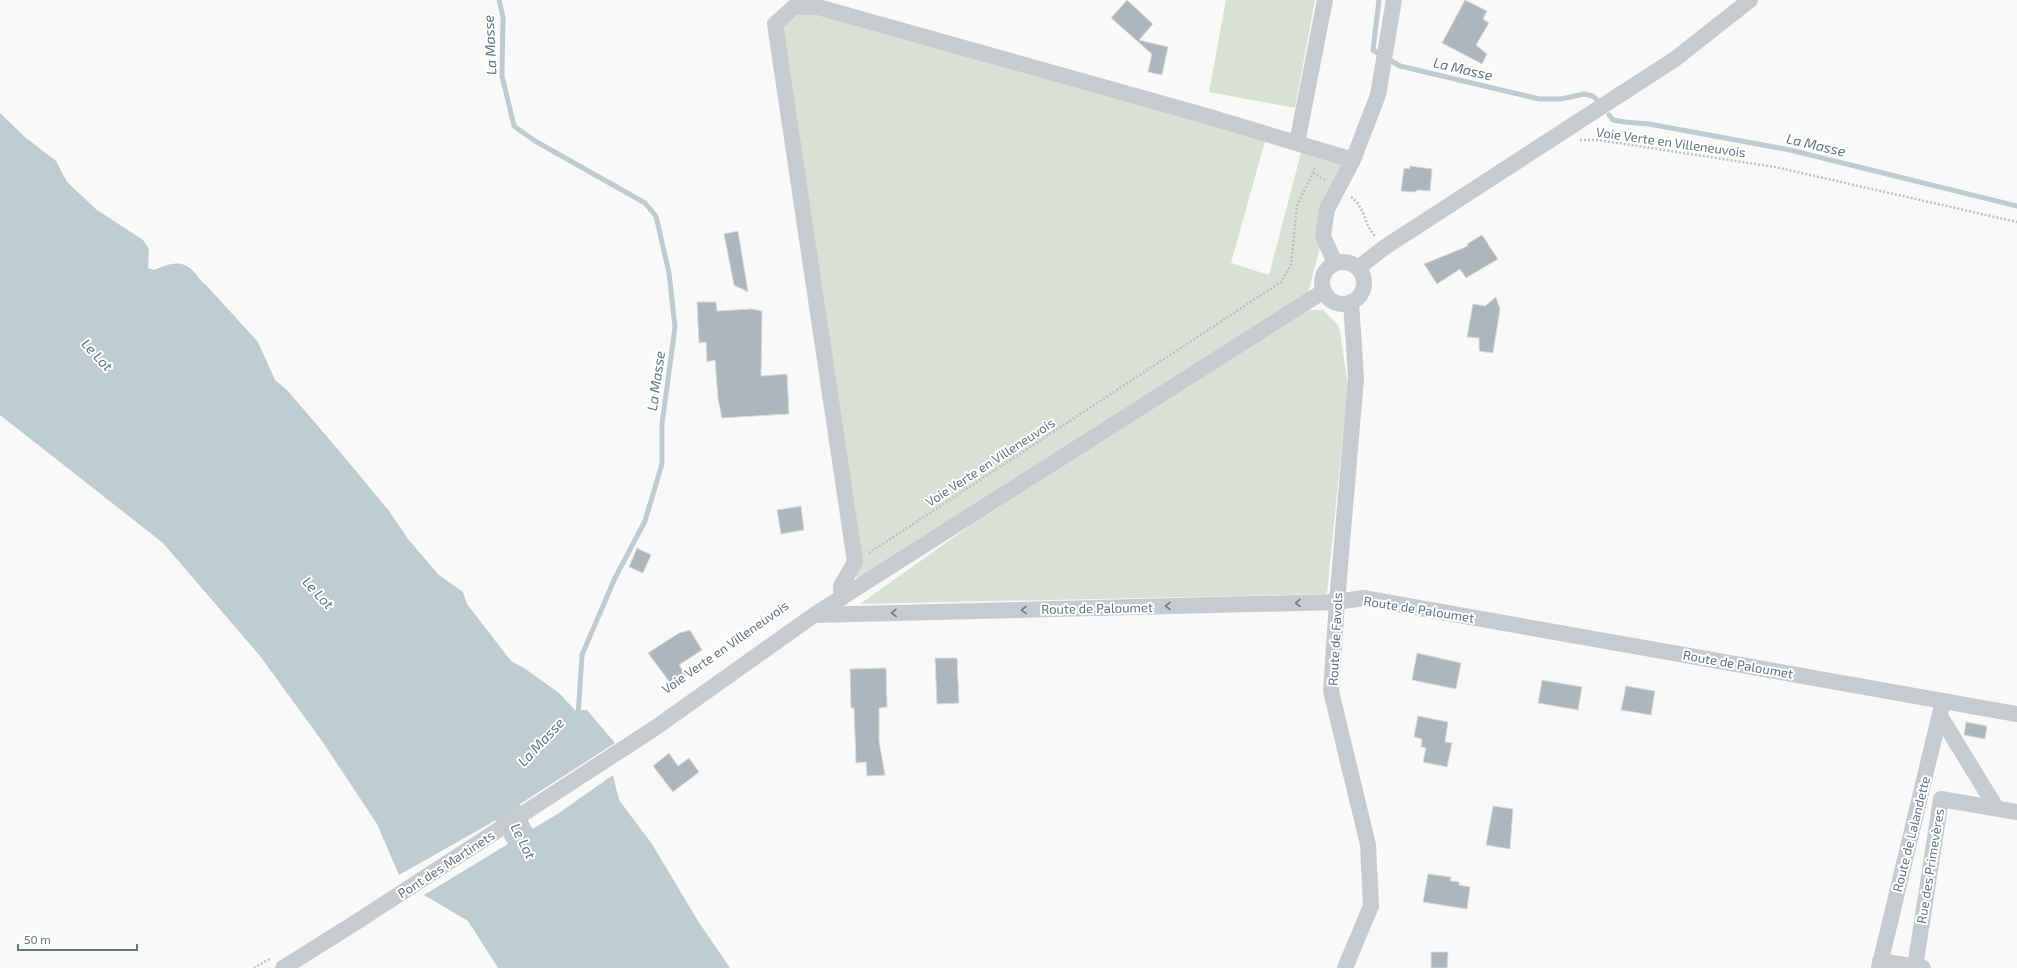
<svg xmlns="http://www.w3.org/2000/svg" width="2017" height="968" viewBox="0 0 2017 968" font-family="'Exo 2',sans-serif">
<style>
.green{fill:#d9e0d6}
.water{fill:#becbd0}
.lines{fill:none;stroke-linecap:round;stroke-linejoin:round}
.stream{stroke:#becbd0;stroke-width:5}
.river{stroke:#becbd0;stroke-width:29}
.building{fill:#adb6bd;stroke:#dbdbd9}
.path{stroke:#bec1c4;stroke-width:2.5;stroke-dasharray:2 2;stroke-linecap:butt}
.minor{stroke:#c7cbcf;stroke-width:16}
.oneway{stroke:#677989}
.labels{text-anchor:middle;stroke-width:4;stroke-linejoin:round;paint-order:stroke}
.street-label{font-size:13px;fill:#627585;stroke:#fff}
.water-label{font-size:14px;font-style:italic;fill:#5d757e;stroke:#fff}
</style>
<rect width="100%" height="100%" fill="#f9faf7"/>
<path class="green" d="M1226 0H1315L1295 108 1209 92Z
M794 7 1267 134 1231 263 1269 275 1303 145 1353 160 1323 236 1306 301 858 587 775 24Z
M1308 310H1323L1339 326 1348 384 1327 594 860 604 971 525Z"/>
<path class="water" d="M0 113 26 138 56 161 67 182 97 210 143 240 149 249 148 268 154 270C166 265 180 259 191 269 197 274 200 281 206 285L258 342 275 380 287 390 341 453 389 511 408 539 439 575 463 592 467 604 511 661 524 668 559 693 575 710H587L615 743 489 824 399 875 377 824 322 741 260 656 163 543 0 415Z
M613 775 619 800 652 844 698 921 730 968H498L468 921 424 895 559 813Z"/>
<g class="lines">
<path class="stream" d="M499 0 503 17 502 76 514 126 535 141 645 203 656 216 669 273 675 327 662 424V464L645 521 615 578 582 655 578 717
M1379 0 1373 50 1400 66 1539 99H1561L1584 94 1593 96 1599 102
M1609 115 1613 120 1625 122 1649 124 1790 150 2017 206"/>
<path class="river" d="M489 778 539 872"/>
</g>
<path class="building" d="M1127 0 1153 24 1139 40 1168 47 1162 75 1148 72 1152 54 1111 18Z
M1465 0 1487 11 1483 19 1489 23 1476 45 1487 54 1482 64 1442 43Z
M1410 166 1432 169 1430 191 1418 190 1414 192 1401 191 1404 168 1410 169Z
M738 231 745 273 748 292 734 285 724 234Z
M1482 235 1498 259 1466 278 1460 269 1437 284 1424 264 1468 246 1467 244Z
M1496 297 1500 309 1493 353 1479 351V338L1467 337 1473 304 1485 306Z
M697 302H716L717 311 752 309 762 311 761 376 787 374 789 414 722 418 718 399 715 360 707 362 706 342 699 343Z
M801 506 804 530 781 534 777 510Z
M637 548 651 555 643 573 629 567Z
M690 630 702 650 679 665 686 675 671 684 648 653 679 633Z
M1417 653 1461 663 1456 689 1412 680Z
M935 658H957L959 703 937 704Z
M886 668 887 707 879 708V741L885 775 867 776 866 762 856 763 854 708H851L850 669Z
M1542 680 1582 687 1578 710 1538 703Z
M1626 686 1655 691 1651 715 1621 710Z
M1418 716 1448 722 1445 742 1452 743 1447 767 1423 762 1426 748 1421 747 1422 739 1414 737Z
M1966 722 1987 726 1985 739 1964 735Z
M669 753 678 766 689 758 699 772 673 792 653 766Z
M1493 806 1513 809 1510 849 1486 845Z
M1428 874 1451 877 1450 881 1459 882V885L1470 887 1467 909 1423 902Z
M1431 952H1448L1447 968H1431Z"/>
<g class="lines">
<path class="path" d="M1580 140H1598L1775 167 2017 222
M1313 173 1325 180
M1351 197C1365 206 1364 225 1375 236
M869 553 1281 282 1291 265 1297 206 1316 166
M254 968 271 958"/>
<path class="minor" d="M1297 143 1325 0
M1322 283a21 21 0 1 1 42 0a21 21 0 1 1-42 0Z
M1335 263 1323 236 1327 209 1353 160 1378 95 1394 0
M1358 268 1385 247 1675 59 1750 0
M842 598 841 586 855 562 775 24 794 7H818L1203 115 1353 160
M815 615 1337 602 1363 598 2017 714
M1940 716 1997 809
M1880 961 1923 968
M1915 967 1941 799 2017 812
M283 968 358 921 655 728 814 615 1324 291
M1345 968 1371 906 1368 845 1331 691 1337 602 1356 378 1351 302
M1879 968 1943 701"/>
</g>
<defs><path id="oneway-chevron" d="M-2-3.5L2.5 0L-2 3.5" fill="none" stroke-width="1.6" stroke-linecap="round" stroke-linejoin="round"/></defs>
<g class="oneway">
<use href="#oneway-chevron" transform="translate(1298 603) rotate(179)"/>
<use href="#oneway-chevron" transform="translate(1168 606) rotate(179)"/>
<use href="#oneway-chevron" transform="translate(1024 610) rotate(179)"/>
<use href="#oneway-chevron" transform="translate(894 613) rotate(179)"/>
</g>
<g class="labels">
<g class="street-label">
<text transform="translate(1671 142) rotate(8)" y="5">Voie Verte en Villeneuvois</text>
<text transform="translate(990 462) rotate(-33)" y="5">Voie Verte en Villeneuvois</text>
<text transform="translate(1097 608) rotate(-1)" y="5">Route de Paloumet</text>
<text transform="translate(1419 609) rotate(9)" y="5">Route de Paloumet</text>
<text transform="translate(1335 639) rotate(-87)" y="5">Route de Favols</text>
<text transform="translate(725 647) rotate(-35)" y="5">Voie Verte en Villeneuvois</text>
<text transform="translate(1738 664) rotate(10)" y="5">Route de Paloumet</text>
<text transform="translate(1911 834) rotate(-76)" y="5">Route de Lalandette</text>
<text transform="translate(446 864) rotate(-33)" y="5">Pont des Martinets</text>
<text transform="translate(1930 866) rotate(-81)" y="5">Rue des Primevères</text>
</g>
<g class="water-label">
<text transform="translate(490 45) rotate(-93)" y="5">La Masse</text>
<text transform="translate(1463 69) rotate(13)" y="5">La Masse</text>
<text transform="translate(1816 145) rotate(13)" y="5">La Masse</text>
<text transform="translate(97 355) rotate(47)" y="5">Le Lot</text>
<text transform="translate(656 381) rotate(-82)" y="5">La Masse</text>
<text transform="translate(318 593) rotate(47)" y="5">Le Lot</text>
<text transform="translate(541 742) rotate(-47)" y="5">La Masse</text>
<text transform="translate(523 841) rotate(63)" y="5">Le Lot</text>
</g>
</g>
<path d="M18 944v6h119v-6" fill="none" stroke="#627585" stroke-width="2"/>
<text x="24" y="944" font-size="12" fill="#627585" stroke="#ffffff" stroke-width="3" paint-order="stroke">50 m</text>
</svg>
